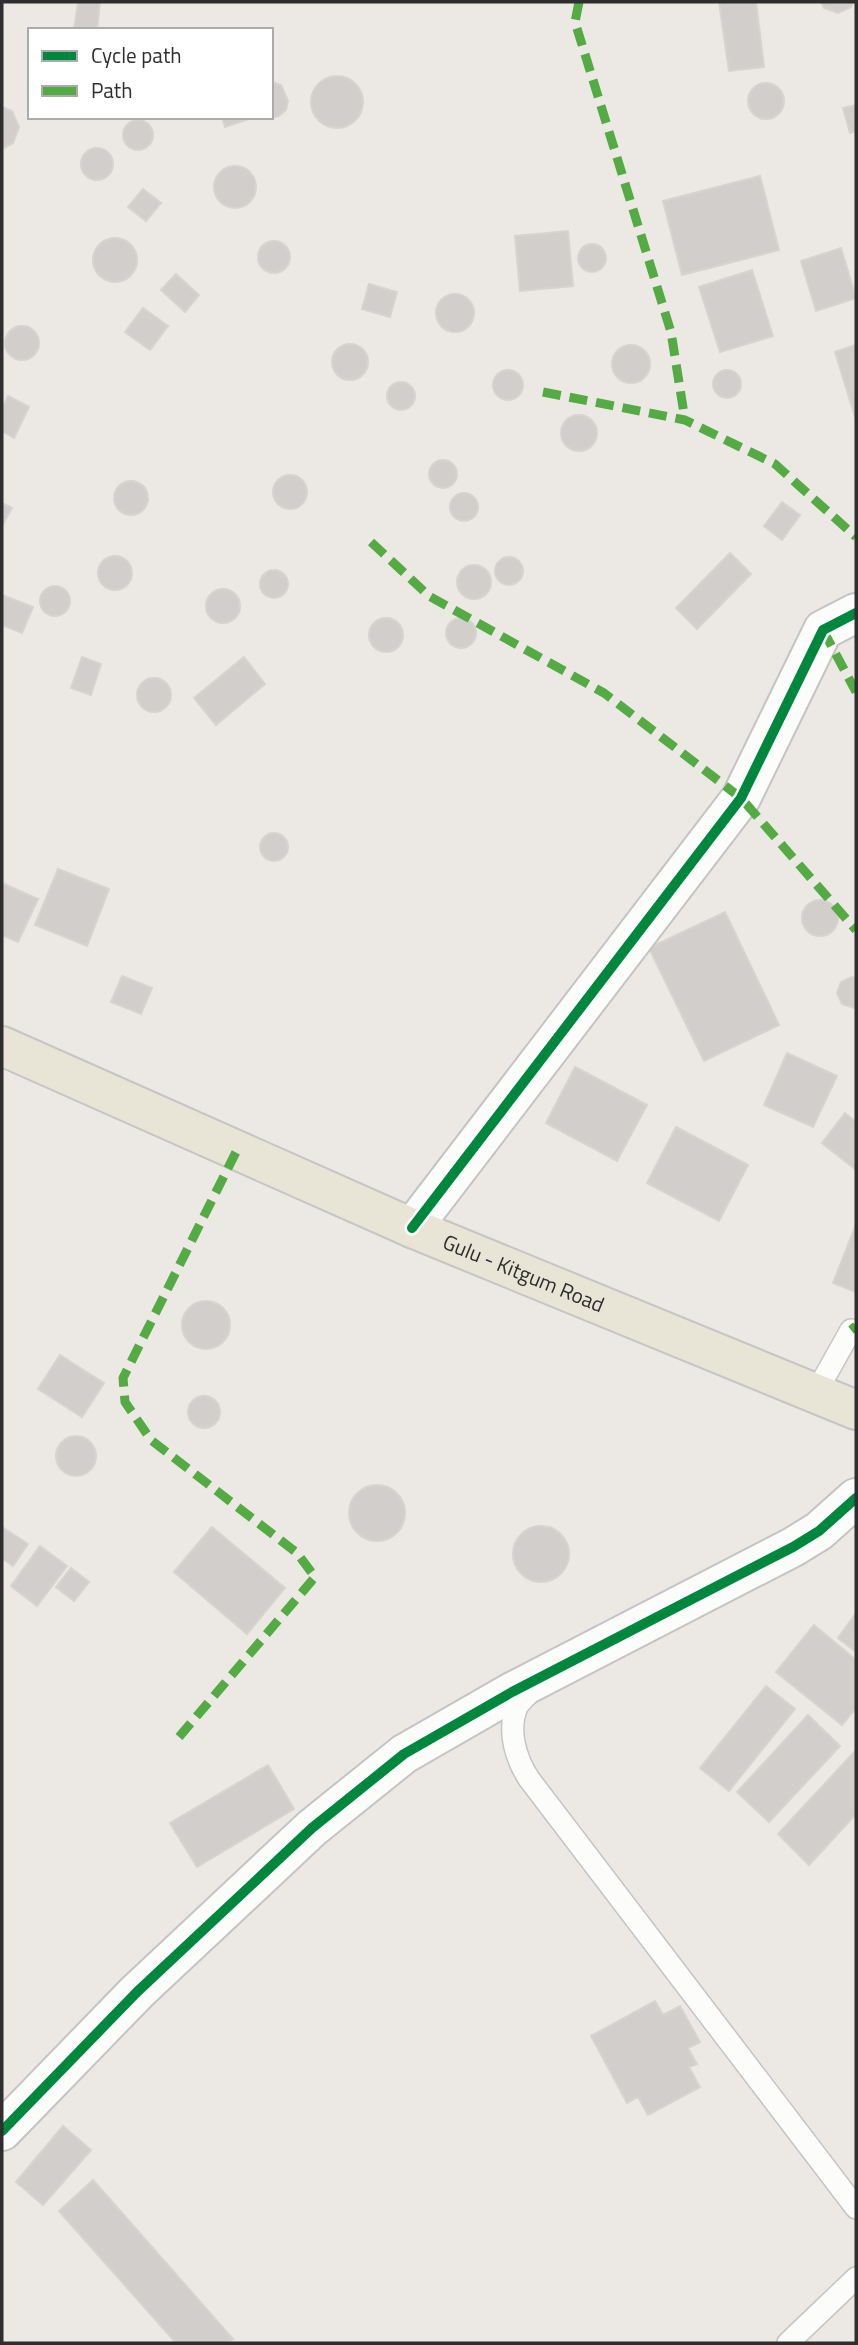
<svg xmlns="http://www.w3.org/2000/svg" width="858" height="2345" viewBox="0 0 858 2345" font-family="'Titillium Web',sans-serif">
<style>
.building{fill:#d1cecb;stroke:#d7d4d0;stroke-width:2}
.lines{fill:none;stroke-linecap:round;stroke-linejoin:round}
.lane-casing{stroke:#c5c4c5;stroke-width:24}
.street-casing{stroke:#c5c4c5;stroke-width:42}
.primary-casing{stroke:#c6c5c4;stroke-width:42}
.lane{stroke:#fcfcfb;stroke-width:21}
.street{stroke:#fcfcfb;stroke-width:38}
.primary{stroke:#e8e4d6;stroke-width:38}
.quiet{stroke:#54ab44;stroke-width:9;stroke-dasharray:18 9;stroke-linecap:butt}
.cycleway-casing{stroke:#fff;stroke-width:15}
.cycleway{stroke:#00873e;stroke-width:10}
.labels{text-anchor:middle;stroke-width:5;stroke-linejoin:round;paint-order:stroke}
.street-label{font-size:21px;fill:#2e2e2e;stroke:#fff}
</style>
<rect width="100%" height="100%" fill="#ece8e4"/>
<path class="building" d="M78 2H100L97 30H74Z
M719 2H756L764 67 729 71Z
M821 2H853L851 7 838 13 824 8Z
M311 102a26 26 0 1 1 52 0a26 26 0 1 1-52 0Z
M272 82 281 85 288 101 286 110 279 116 270 118Z
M748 101a18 18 0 1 1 36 0a18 18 0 1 1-36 0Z
M856 105V131L850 133 843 108Z
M2 107 12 111 19 127 13 143 2 149Z
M222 117H252V118L225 127Z
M123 135a15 15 0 1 1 30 0a15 15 0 1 1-30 0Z
M81 164a16 16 0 1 1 32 0a16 16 0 1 1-32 0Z
M214 187a21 21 0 1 1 42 0a21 21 0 1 1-42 0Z
M760 176 779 250 682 275 663 201Z
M143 189 161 203 146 221 128 207Z
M568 231 573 286 520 291 515 236Z
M93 260a22 22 0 1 1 44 0a22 22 0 1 1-44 0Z
M258 257a16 16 0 1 1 32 0a16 16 0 1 1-32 0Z
M578 258a14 14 0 1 1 28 0a14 14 0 1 1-28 0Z
M841 248 856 298 816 311 801 261Z
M752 270 773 336 720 352 699 287Z
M176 274 199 295 185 312 161 290Z
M369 284 397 292 390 317 362 309Z
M436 313a19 19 0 1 1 38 0a19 19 0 1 1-38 0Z
M143 308 168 326 150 350 125 332Z
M5 343a17 17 0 1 1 34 0a17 17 0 1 1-34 0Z
M332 362a18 18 0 1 1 36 0a18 18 0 1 1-36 0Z
M856 345V420L835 352Z
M612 364a19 19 0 1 1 38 0a19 19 0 1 1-38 0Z
M713 384a14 14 0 1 1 28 0a14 14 0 1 1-28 0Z
M493 385a15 15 0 1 1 30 0a15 15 0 1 1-30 0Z
M387 396a14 14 0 1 1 28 0a14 14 0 1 1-28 0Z
M8 396 29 407 14 438 2 431V409Z
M561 433a18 18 0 1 1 36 0a18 18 0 1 1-36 0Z
M429 474a14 14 0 1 1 28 0a14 14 0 1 1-28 0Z
M273 492a17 17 0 1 1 34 0a17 17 0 1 1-34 0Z
M114 498a17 17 0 1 1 34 0a17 17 0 1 1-34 0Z
M450 507a14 14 0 1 1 28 0a14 14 0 1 1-28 0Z
M782 502 800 515 782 540 764 526Z
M2 503 12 508 2 526Z
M730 553 751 574 697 629 676 608Z
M98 573a17 17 0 1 1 34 0a17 17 0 1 1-34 0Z
M495 571a14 14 0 1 1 28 0a14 14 0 1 1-28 0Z
M457 582a17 17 0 1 1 34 0a17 17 0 1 1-34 0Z
M260 584a14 14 0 1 1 28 0a14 14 0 1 1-28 0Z
M40 601a15 15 0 1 1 30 0a15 15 0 1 1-30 0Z
M206 606a17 17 0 1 1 34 0a17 17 0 1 1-34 0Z
M2 595 33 607 22 633 2 625Z
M446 633a15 15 0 1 1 30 0a15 15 0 1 1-30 0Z
M369 635a17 17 0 1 1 34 0a17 17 0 1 1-34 0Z
M82 657 101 664 91 695 71 688Z
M244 657 265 684 216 725 194 698Z
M137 695a17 17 0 1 1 34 0a17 17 0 1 1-34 0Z
M260 847a14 14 0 1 1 28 0a14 14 0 1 1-28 0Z
M58 869 109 889 87 946 35 925Z
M2 883 38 899 18 942 2 935Z
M802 918a18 18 0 1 1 36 0a18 18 0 1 1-36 0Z
M725 912 779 1025 704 1061 649 948Z
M122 976 152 988 141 1014 111 1002Z
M852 977 856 978V1007L854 1008 842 1004 837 993 841 982Z
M787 1053 837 1076 813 1127 764 1105Z
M575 1067 647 1105 617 1161 546 1123Z
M845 1113 856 1122V1170L822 1143Z
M676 1127 748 1165 719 1221 647 1183Z
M855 1227 856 1228V1292L833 1283Z
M182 1325a24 24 0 1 1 48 0a24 24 0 1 1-48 0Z
M60 1355 104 1383 82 1417 38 1389Z
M188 1412a16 16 0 1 1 32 0a16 16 0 1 1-32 0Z
M56 1456a20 20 0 1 1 40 0a20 20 0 1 1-40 0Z
M349 1513a28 28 0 1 1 56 0a28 28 0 1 1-56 0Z
M513 1554a28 28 0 1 1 56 0a28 28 0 1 1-56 0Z
M2 1527 28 1544 13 1566 2 1558Z
M212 1527 285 1588 247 1634 174 1572Z
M40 1546 67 1566 37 1606 11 1586Z
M71 1568 89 1582 74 1601 56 1587Z
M856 1613V1652L838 1638Z
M814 1625 856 1660V1708L842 1725 776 1672Z
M766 1686 795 1709 729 1791 700 1768Z
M808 1715 840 1746 769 1822 737 1792Z
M856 1750V1814L809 1865 778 1834Z
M268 1765 294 1809 197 1867 170 1823Z
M655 2001 663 2015 680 2006 700 2042 688 2048 697 2064 689 2067 700 2087 648 2115 638 2097 627 2103 591 2036Z
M63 2126 91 2150 43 2205 16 2182Z
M93 2180 233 2339 228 2343H176L59 2211Z"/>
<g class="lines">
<g class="lane-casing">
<path id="lane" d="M814 1396 851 1330
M532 1690C528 1695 520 1701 517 1707 507 1731 516 1759 529 1779L856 2208
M788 2343 856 2278"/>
</g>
<g class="street-casing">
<path id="street" d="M412 1228 741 798 823 630 856 613
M2 2131 137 1992 312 1828 404 1754 512 1692 793 1547 819 1531 856 1498"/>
</g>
<g class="primary-casing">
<g id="primary">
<path id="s1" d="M2 1046 412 1228 856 1410"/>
</g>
</g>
<use href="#lane" class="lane"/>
<use href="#street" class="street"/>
<use href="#primary" class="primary"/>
<path class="quiet" d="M579 2 575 22 671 332 685 420
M543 392 685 420 775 464 856 537
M371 542 429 596 604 693 741 798 856 930
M823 630 856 692
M851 1330 856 1326
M179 1737 315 1577 297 1553 151 1440 125 1402 123 1378 236 1152"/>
<g class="cycleway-casing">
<path id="cycleway" d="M412 1228 741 798 823 630 856 613
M2 2131 137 1992 312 1828 404 1754 512 1692 793 1547 819 1531 856 1498"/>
</g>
<use href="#cycleway" class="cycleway"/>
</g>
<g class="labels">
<g class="street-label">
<text dy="7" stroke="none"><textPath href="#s1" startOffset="569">Gulu - Kitgum Road</textPath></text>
</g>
</g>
<rect width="858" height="2345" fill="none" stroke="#2e2e2e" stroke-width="7"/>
<rect x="28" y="28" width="245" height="91" fill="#ffffff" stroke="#ababab" stroke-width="2"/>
<rect x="42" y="51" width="35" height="10" fill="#00873e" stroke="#ababab" stroke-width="2"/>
<text x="91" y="63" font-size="21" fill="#2e2e2e">Cycle path</text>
<rect x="42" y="86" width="35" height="10" fill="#54ab44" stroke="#ababab" stroke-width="2"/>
<text x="91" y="98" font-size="21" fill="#2e2e2e">Path</text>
</svg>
